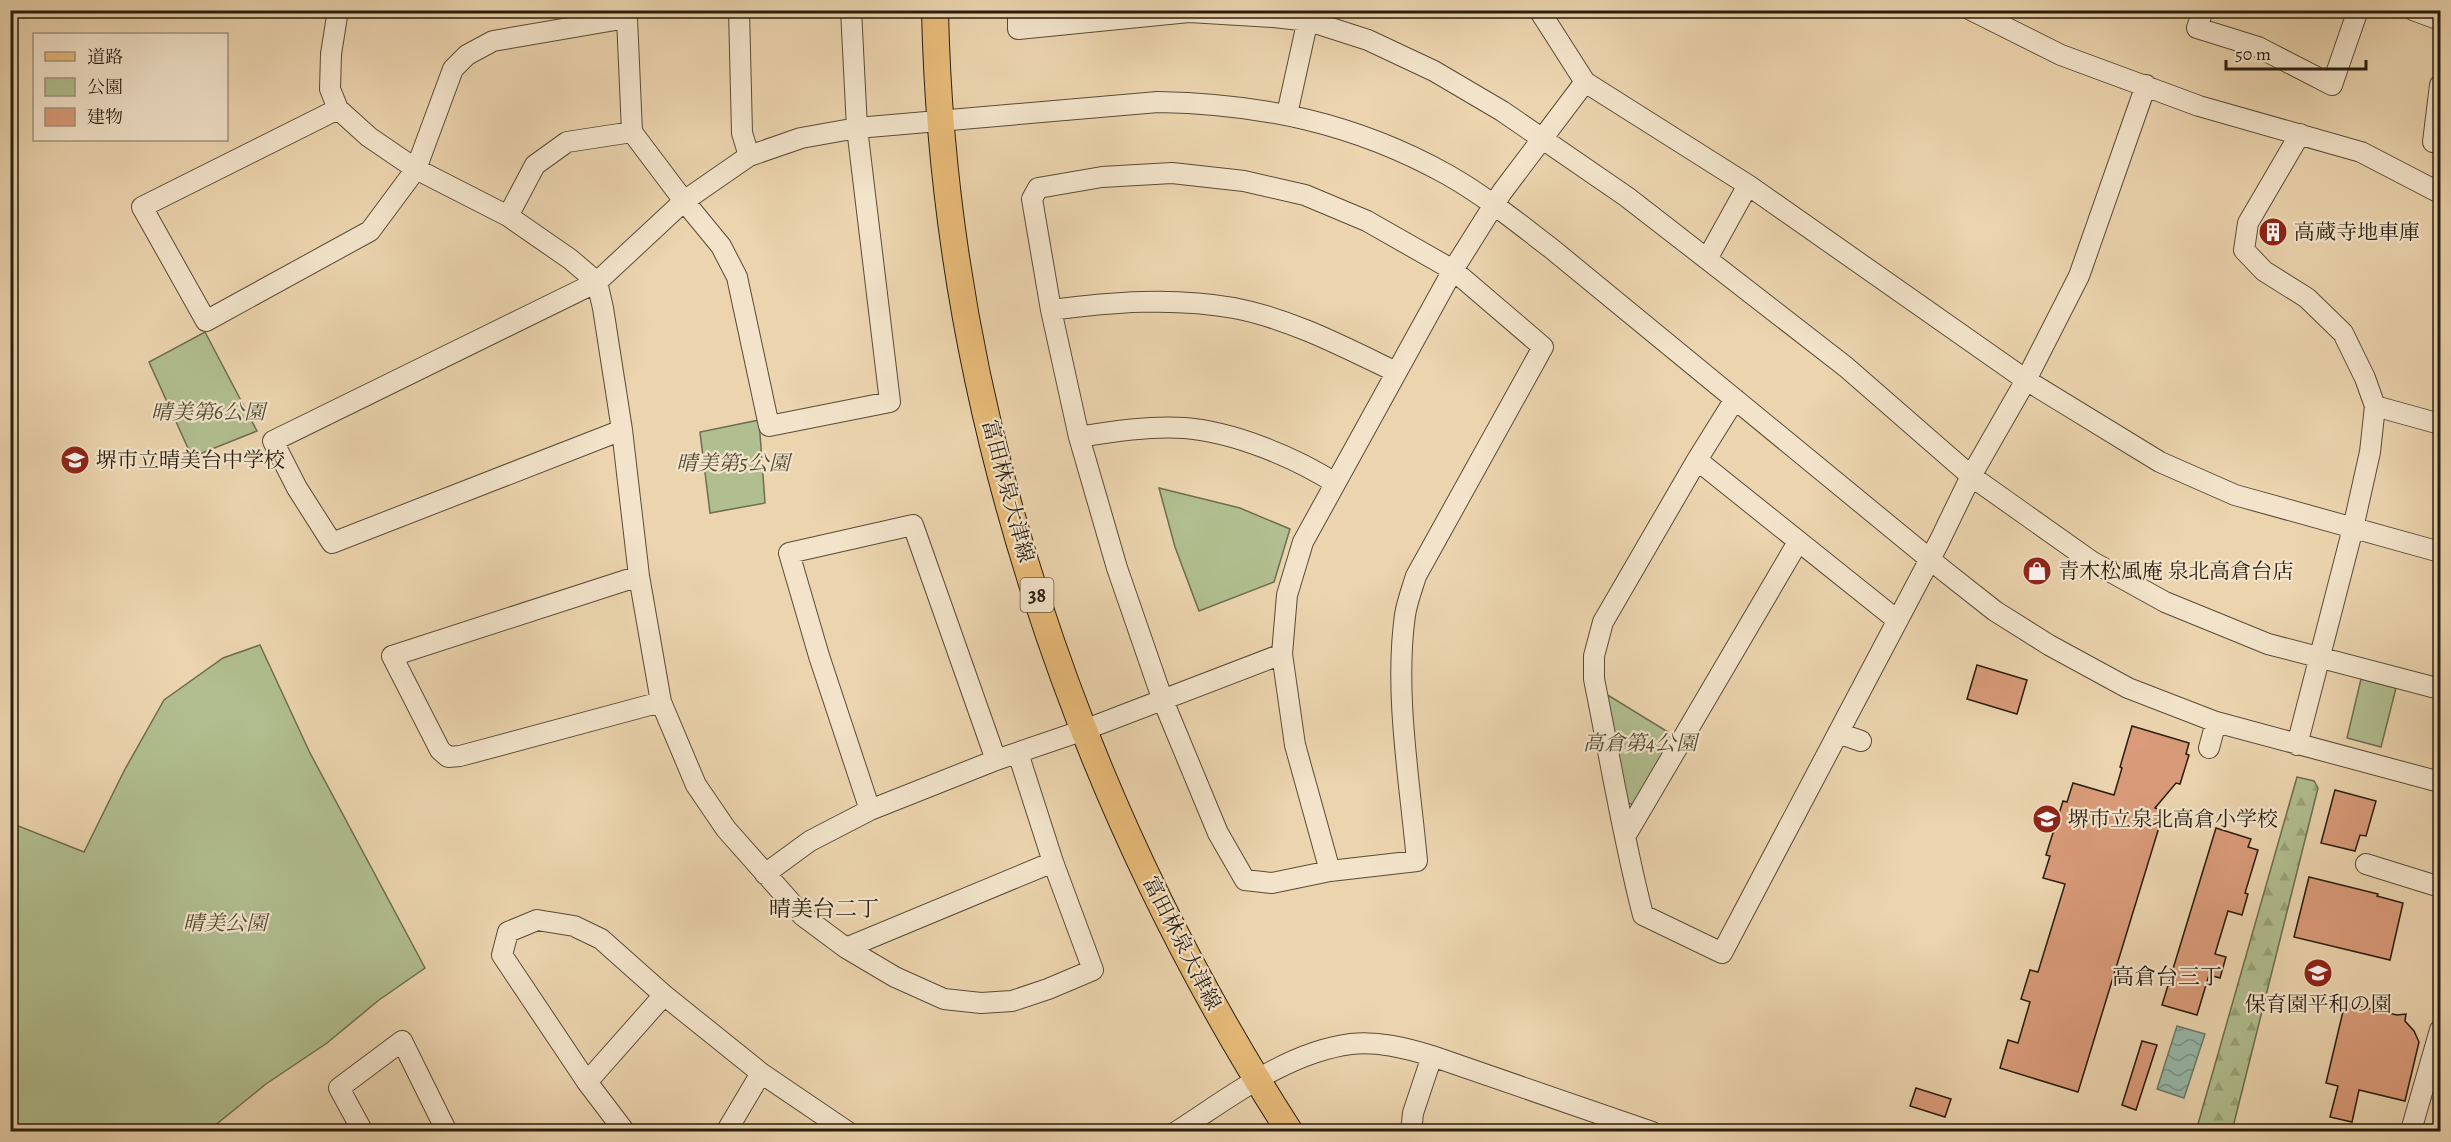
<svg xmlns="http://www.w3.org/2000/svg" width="2451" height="1142" viewBox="0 0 2451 1142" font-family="Alegreya,'Noto Serif JP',serif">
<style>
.forest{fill:url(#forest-firs);stroke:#6d6e4f;stroke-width:1.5}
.park{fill:#b1be8f;stroke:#6d6e4f;stroke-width:1.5}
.water{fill:url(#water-waves);stroke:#6c7a6b;stroke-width:1.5}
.building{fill:#d99b79;stroke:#291d0f;stroke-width:1.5}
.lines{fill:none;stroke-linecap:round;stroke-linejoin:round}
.minor-casing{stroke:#5a4b37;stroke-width:22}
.major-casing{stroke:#291d0f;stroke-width:28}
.minor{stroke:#f2e3ca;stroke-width:20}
.major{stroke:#e6ba77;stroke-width:26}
.labels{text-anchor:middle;stroke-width:4.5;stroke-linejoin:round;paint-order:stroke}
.shield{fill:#f2e3ca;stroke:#655847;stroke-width:1.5}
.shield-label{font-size:20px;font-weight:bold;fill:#291d0f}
.poi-label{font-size:21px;fill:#291d0f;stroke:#f2e3ca;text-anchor:start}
.park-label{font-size:21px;font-style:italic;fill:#524d35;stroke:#f2e3ca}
.street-label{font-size:21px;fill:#291d0f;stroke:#f2e3ca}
.neighbourhood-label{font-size:22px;fill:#291d0f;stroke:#f2e3ca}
</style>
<defs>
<pattern id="forest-firs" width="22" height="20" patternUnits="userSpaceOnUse" patternTransform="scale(1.5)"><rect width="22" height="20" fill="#b1be8f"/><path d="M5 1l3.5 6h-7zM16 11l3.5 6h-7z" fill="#98a37a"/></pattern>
<pattern id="water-waves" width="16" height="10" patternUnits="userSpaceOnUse" patternTransform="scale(1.5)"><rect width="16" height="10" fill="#98b8a8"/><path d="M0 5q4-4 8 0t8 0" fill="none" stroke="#7c9587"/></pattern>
</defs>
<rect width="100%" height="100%" fill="#ebd4ae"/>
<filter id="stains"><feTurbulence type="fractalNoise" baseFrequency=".00333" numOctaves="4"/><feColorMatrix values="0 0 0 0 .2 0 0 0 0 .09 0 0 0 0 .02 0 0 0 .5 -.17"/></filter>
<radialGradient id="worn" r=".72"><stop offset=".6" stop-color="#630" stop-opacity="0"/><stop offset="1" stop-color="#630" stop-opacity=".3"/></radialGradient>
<path class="forest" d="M2297 777 2314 781 2318 788 2232 1131H2196Z"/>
<path class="park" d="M205 332 257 431 192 457 149 362Z
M759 420 765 503 710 513 700 432Z
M1159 488 1240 508 1290 529 1274 582 1199 611 1175 547Z
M260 645 310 753 425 968 379 1000 327 1043 266 1084 208 1131H11V823L84 852 124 771 164 700 223 658Z
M2361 679 2396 688 2381 747 2347 738Z
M1606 694 1673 735 1635 803 1632 804 1626 803Z"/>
<path class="water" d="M2177 1026 2205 1034 2184 1098 2157 1089Z"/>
<path class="building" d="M2271 219 2286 228 2275 245 2261 236Z
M1977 665 2027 680 2017 714 1967 699Z
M2132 726 2189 743 2186 754 2189 755 2180 784 2176 783 2155 808 2164 811 2078 1092 2000 1068 2008 1040 2018 1043 2030 1002 2021 999 2030 970 2038 972 2065 884 2043 878 2050 856 2046 855 2063 801 2067 802 2073 783 2114 795 2122 768 2120 767Z
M2335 790 2376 801 2366 836 2360 835 2355 851 2321 843Z
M2216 828 2251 839 2248 847 2258 850 2245 893 2248 894 2242 915 2228 911 2215 954 2226 957 2220 978 2209 975 2197 1015 2162 1005Z
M2309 877 2378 894 2377 896 2403 903 2390 960 2294 937Z
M2345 1003 2397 1015 2406 1014 2405 1021 2414 1031 2419 1042 2405 1101 2359 1090 2352 1122 2330 1117 2338 1086 2326 1083Z
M2142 1041 2157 1045 2136 1110 2122 1105Z
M1916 1088 1951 1099 1945 1117 1910 1106Z"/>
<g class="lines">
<g class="minor-casing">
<path id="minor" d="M338 10 331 54 330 89 338 109 369 137 416 169 508 216 570 259 597 282 603 308 622 430 639 576 661 702 696 785 726 829 803 916 846 948 895 977 944 999 981 1003 1012 1001 1048 989 1093 970 1053 862 1018 753
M739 10 742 133 749 156
M1018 10V29L1189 12 1274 17 1309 21 1368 40 1434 71 1502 111 1627 197 1846 367 1971 476 2091 561 2165 602 2268 644 2440 689
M1539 10 1585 82 1748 185 2026 380 2160 462 2235 495 2440 552
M1971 10 2061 55 2199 106 2361 152 2440 193
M2203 10 2197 28 2258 47 2332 85 2358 10
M2413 10 2440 20
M338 109 142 207 206 321 370 231 416 169 453 69 467 55 493 41 627 18 632 132 684 201 721 246 737 277 769 426 890 402 857 128 851 10
M1287 114 1310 10
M2433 142 2440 85
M1172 173 1244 181 1305 195 1367 221 1453 270 1543 347 1416 576C1412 589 1407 602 1405 615 1394 693 1410 783 1417 861L1330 871 1272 883 1245 880 1218 833 1162 698 1117 568 1079 437 1051 310 1032 199 1038 188 1102 177Z
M508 216 535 165 567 142 632 132
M1707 259 1748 185
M1051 310C1111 302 1174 297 1234 308 1291 319 1344 347 1396 372
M2375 406 2440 424
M622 430 332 543 297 488 273 441 597 282 684 201 749 156 801 138 857 128 1158 102C1262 104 1355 123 1448 175 1485 196 1518 223 1552 249L1943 570 1995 611 2049 645 2128 688 2216 722 2440 782
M1079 437C1114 431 1149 426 1185 428 1234 432 1294 457 1335 483
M1697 460 1735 399
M639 576 392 656 440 750 448 757 460 756 661 702
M1897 620 1697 460 1603 622 1594 656V679C1610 758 1623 838 1643 915L1722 953 1939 542 1971 476 2026 380 2079 276 2146 85
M1838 733 1861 741
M2297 745 2353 528 2370 452 2375 406 2365 378 2343 333 2307 298 2264 271 2244 250 2248 223 2300 134
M2209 748 2216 722
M870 810 819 656 789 553 913 525 996 760
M1626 835 1798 542
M2366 864 2440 887
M1330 871 1295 745 1282 654 1287 595 1303 542 1453 270 1502 192 1585 82
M765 874 810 841 870 810 996 760 1084 730 1282 654
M846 948 1053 862
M587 1082 664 995
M2412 1127 2440 1030
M363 1132 339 1088 402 1041 447 1132
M625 1132 587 1082 502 955 508 932 537 920 574 926 601 939 664 995 761 1073 848 1132
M726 1132 761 1073
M1176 1132C1229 1098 1287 1052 1351 1044 1378 1041 1406 1048 1432 1056L1652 1132
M1411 1132 1413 1113 1432 1056"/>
</g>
<g class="major-casing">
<path id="major" d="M935 10C943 404 1077 802 1290 1132"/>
</g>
<use href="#minor" class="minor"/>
<use href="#major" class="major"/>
</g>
<defs>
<g id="building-disc" transform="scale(1.5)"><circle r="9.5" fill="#8f2418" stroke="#f2e3ca"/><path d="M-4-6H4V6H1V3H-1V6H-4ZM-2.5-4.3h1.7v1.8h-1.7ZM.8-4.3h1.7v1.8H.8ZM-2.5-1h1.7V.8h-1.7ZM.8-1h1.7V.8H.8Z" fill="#fff"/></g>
<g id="school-disc" transform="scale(1.5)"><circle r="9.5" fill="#8f2418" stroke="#f2e3ca"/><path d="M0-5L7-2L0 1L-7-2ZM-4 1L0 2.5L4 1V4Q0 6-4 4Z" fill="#fff"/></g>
<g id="shop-disc" transform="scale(1.5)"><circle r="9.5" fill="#8f2418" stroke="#f2e3ca"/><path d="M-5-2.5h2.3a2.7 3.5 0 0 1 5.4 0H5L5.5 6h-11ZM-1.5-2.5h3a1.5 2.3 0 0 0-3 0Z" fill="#fff"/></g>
</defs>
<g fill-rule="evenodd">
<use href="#building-disc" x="2273" y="232"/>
<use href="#school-disc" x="75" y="460"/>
<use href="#shop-disc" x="2037" y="571"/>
<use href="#school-disc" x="2047" y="819"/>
<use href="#school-disc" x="2318" y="973"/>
</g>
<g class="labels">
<rect class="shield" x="1020.5" y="578" width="33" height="34" rx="4.5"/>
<g class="shield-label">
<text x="1037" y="602">38</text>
</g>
<g class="poi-label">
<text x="2294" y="239">高蔵寺地車庫</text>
<text x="96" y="467">堺市立晴美台中学校</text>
<text x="2058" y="578">青木松風庵 泉北高倉台店</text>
<text x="2068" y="826">堺市立泉北高倉小学校</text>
<text x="2318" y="1011" text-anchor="middle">保育園平和の園</text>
</g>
<g class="park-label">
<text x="208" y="419">晴美第6公園</text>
<text x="733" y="470">晴美第5公園</text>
<text x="1640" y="750">高倉第4公園</text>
<text x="225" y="930">晴美公園</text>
</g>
<g class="street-label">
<text transform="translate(1008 491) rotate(75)" y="7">富田林泉大津線</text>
<text transform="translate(1182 943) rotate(63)" y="7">富田林泉大津線</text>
</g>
<g class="neighbourhood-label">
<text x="824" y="916">晴美台二丁</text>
<text x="2167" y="984">高倉台三丁</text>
</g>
</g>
<rect width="2451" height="1142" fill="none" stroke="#ebd4ae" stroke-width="36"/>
<rect x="12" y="12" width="2427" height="1118" fill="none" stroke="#291d0f" stroke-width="3"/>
<rect x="18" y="18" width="2415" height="1106" fill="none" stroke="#291d0f" stroke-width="1.5"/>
<rect x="33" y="33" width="195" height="108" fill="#f2e3ca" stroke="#a2947f" stroke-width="1.5"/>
<rect x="45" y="52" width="30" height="9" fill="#e6ba77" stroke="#a2947f" stroke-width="1.5"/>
<text x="87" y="63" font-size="18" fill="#291d0f">道路</text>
<rect x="45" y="78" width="30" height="18" fill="#b1be8f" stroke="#a2947f" stroke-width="1.5"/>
<text x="87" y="93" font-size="18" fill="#291d0f">公園</text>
<rect x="45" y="108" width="30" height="18" fill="#d99b79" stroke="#a2947f" stroke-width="1.5"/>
<text x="87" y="123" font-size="18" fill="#291d0f">建物</text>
<path d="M2226 60v9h140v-9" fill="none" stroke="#291d0f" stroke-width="3"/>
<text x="2235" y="60" font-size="18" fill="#291d0f" stroke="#f2e3ca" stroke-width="4.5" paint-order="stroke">50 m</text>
<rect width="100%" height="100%" filter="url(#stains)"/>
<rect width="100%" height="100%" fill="url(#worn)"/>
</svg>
